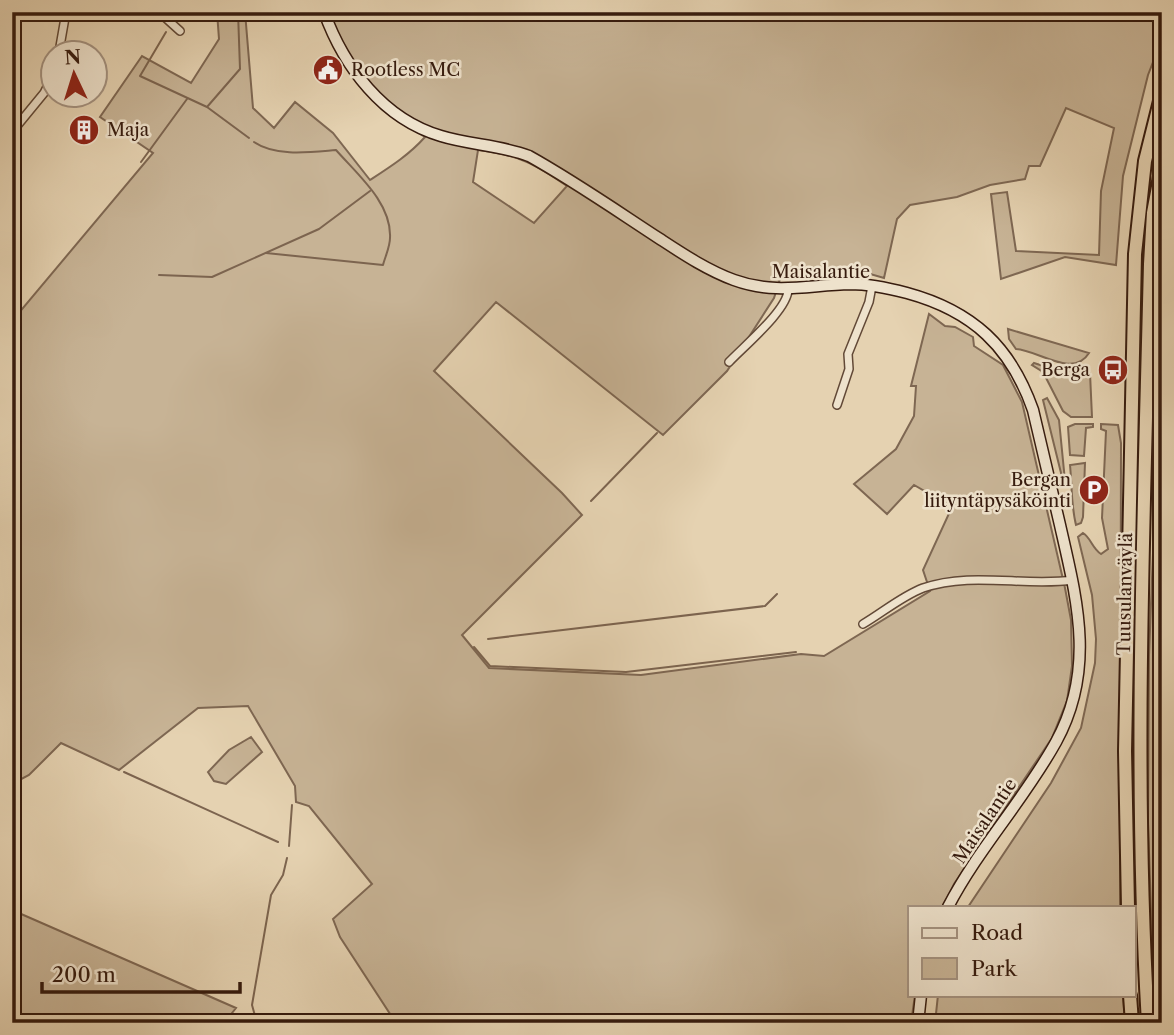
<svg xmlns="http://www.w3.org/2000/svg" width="1174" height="1035" viewBox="0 0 1174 1035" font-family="'Libre Caslon Text',serif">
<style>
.green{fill:#c7b395;stroke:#7e6752;stroke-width:2;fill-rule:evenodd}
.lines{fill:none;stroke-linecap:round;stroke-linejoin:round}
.stream{stroke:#7c644f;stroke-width:2}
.street-casing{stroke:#624937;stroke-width:10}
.secondary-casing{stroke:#361b0e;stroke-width:13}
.highway-casing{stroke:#361b0e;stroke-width:16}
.street{stroke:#eee2cc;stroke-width:7}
.secondary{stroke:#eee2cc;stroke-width:10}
.highway{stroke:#e5d2b1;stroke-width:12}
.labels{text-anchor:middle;stroke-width:5;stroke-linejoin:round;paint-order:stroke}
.poi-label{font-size:18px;fill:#361b0e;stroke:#eee2cc;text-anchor:start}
.street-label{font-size:18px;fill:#361b0e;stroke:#eee2cc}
</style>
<rect width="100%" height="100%" fill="#e5d2b1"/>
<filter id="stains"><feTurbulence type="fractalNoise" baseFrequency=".00286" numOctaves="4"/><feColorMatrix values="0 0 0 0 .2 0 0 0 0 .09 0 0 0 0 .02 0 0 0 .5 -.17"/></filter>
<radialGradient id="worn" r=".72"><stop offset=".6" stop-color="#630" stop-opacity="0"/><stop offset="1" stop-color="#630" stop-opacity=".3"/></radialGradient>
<path class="green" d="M217 12H245L253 108 274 128 295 102 333 133 370 180C390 167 409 155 425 137L395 119 369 95 320 12H1162V39L1148 75 1123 176 1116 265 1065 257 1001 279 991 194 1007 192 1016 251 1099 255 1101 191 1114 128 1066 108 1040 166H1029L1025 179 990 185 957 197 910 205 897 219 884 278 853 269 781 276 774 298 727 371 663 435 496 302 434 371 562 493 582 515 462 635 489 668 641 675 801 654 824 656 930 591 923 570 952 507 914 485 887 514 854 484 896 449 914 416 916 386H911L929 314 945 326 955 327 973 337 974 346 1003 365 1022 402 1065 588 1071 620 1072 666 1067 701 1052 738 954 884 943 907H910V995H915L911 1023H393L394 1020 340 937 333 919 372 884 309 806 296 802 295 786 248 706 198 708 119 770 61 743 29 775 12 784V321L153 153 100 117 142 56 191 83 219 39ZM478 150C518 155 534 163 567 186L534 223 473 182Z
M1008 329 1089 353C1073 379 1038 350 1016 349L1009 339Z
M1034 363 1059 371 1083 370 1090 373 1092 417H1071L1063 411 1043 372 1032 365Z
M1047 398 1059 420 1065 481H1063L1043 400Z
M1075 424H1093V427L1086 428 1084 456 1070 455 1068 427Z
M1101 424 1118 425 1121 443 1120 907H968L1051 783 1081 728 1095 663 1096 639 1092 595 1078 537 1083 533C1091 538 1092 548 1101 554L1108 549 1102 518 1106 431 1101 429Z
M1158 425H1162V1023H1156L1154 995 1148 824 1149 655Z
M1085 463 1083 517 1081 523 1076 525C1071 505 1072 485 1070 465Z
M251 737 262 752 226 784 214 781 208 772 229 750Z
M12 910 236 1008 224 1023H12Z
M938 995H1123L1125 1023H961L960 1017 946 1018 935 1023Z"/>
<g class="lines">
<path class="stream" d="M166 32 140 76 207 107 249 138
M207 107 240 69 238 12
M254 142C276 157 311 152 336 150 357 174 392 203 390 238 390 247 385 257 383 265L266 253
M141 162 187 99
M159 275 212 277 319 229 370 191
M591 501 657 433
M488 639 765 606 777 594
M474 647 490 666 626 672 796 652
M124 772 278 842
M289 846 292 805
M257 1023 252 1005 271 895 283 875 287 858"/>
<g class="street-casing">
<path id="street" d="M159 12 180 31
M59 52 66 12
M12 132 44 93 52 77
M729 362C743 347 789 309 788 289
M837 405 849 369 848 354 869 302 872 286
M863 624C882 613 902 596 923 588 972 571 1024 587 1073 580"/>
</g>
<g class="secondary-casing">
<path id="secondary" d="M324 12C344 67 383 119 441 136 470 145 501 145 529 156 574 181 617 211 660 239 683 254 707 270 734 280 775 295 808 285 850 284 869 284 888 288 907 293 973 311 1011 347 1033 410 1042 448 1051 487 1060 525 1077 600 1096 669 1056 742 1024 800 978 849 948 907
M918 1023 921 995"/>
</g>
<g class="highway-casing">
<path id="highway" d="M1128 907 1125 751 1135 254 1145 161 1162 93
M1130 995 1132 1023
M1148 1023C1133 770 1144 517 1150 264L1153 213 1162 166"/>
</g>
<use href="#street" class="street"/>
<use href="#secondary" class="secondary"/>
<use href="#highway" class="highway"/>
</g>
<defs>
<g id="civic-disc" transform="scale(1.575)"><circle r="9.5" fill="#8f2418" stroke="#eee2cc"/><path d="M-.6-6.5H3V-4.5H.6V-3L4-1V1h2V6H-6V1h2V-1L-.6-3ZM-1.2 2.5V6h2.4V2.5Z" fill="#fff"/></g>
<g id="building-disc" transform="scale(1.575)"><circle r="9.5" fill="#8f2418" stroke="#eee2cc"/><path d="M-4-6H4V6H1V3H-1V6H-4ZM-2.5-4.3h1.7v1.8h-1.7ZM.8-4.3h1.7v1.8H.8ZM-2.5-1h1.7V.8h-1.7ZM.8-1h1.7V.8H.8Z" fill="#fff"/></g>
<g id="bus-disc" transform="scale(1.575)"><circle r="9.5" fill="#8f2418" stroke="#eee2cc"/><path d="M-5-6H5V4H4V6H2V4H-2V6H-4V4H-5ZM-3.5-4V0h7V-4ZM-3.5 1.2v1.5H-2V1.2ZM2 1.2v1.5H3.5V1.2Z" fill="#fff"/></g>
<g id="parking-disc" transform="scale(1.575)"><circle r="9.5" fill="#8f2418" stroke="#eee2cc"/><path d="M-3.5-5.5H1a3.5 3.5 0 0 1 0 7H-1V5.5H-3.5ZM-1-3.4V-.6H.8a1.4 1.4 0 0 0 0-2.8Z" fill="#fff"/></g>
</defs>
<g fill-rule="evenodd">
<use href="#civic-disc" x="328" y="70"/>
<use href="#building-disc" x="84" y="130"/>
<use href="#bus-disc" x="1113" y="370"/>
<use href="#parking-disc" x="1094" y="490"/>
</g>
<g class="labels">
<g class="poi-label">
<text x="351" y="76">Rootless MC</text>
<text x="107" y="136">Maja</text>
<text x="1090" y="376" text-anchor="end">Berga</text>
<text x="1071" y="486" text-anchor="end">Bergan<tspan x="1071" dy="21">liityntäpysäköinti</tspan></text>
</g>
<g class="street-label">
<text x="821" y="278">Maisalantie</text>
<text transform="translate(1125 594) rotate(-89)" y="6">Tuusulanväylä</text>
<text transform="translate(985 821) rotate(-56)" y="6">Maisalantie</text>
</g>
</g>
<rect width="1174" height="1035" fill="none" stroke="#e5d2b1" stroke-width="42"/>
<rect x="14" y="14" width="1146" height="1007" fill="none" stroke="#361b0e" stroke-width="3.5"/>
<rect x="21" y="21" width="1132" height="993" fill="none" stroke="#361b0e" stroke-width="2"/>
<rect x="908" y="906" width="228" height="91" fill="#eee2cc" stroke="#a49280" stroke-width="2"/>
<rect x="922" y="928" width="35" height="10" fill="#eee2cc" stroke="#a49280" stroke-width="2"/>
<text x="971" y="940" font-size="21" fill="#361b0e">Road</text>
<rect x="922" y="958" width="35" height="21" fill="#c7b395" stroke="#a49280" stroke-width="2"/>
<text x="971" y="976" font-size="21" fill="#361b0e">Park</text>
<g transform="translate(74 74) rotate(356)"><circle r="33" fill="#eee2cc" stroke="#a49280" stroke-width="2"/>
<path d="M0-5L12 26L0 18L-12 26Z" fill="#8f2418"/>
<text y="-10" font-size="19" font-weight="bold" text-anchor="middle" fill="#361b0e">N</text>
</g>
<path d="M42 982v10h198v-10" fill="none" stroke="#361b0e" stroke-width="3.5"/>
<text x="52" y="982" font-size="21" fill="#361b0e" stroke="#eee2cc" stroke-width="5" paint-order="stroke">200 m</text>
<rect width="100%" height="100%" filter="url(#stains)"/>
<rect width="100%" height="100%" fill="url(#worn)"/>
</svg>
